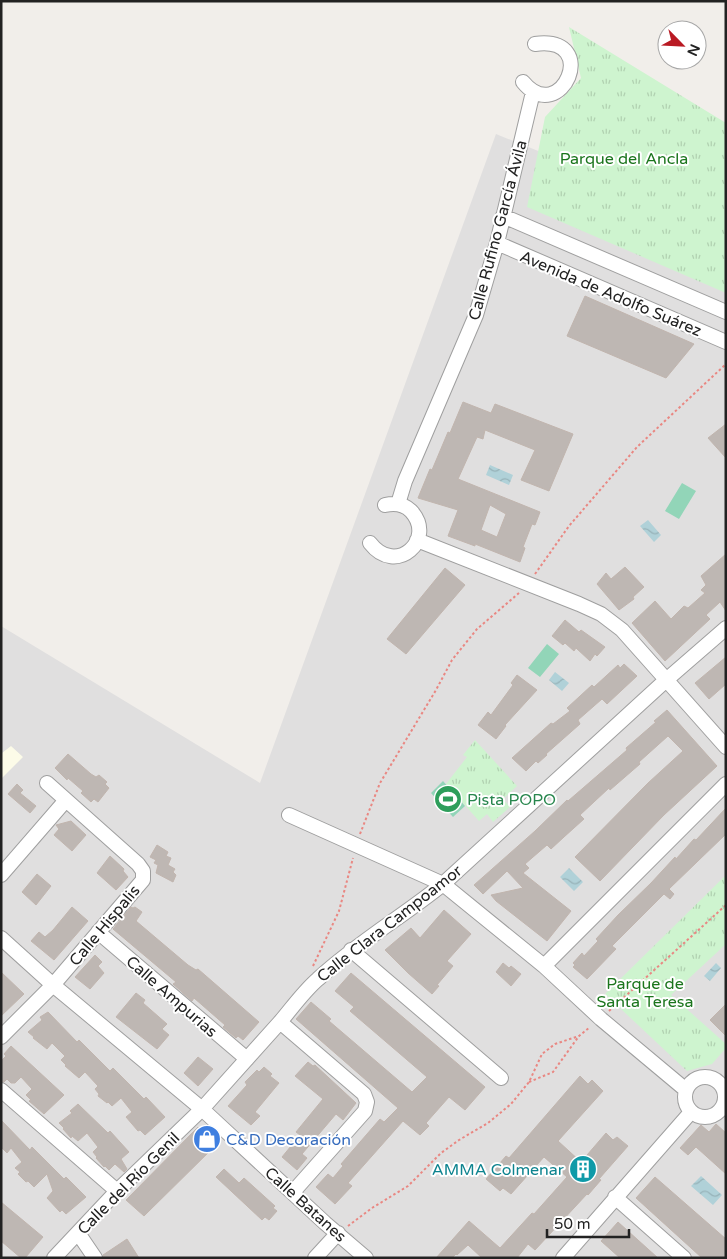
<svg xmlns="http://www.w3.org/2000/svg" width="727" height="1259" viewBox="0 0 727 1259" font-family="'Varela Round',sans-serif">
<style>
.residential{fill:#e0dfdf}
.education{fill:#fcfbe8}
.park{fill:url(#park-tufts)}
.pitch{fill:#92d5b8}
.water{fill:url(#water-waves)}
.building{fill:#beb7b3;stroke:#c1b5ae;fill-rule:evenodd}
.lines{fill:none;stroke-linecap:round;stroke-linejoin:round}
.minor-casing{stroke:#9f9f9f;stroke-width:16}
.path{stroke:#e98782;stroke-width:2;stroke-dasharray:2.5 2.5;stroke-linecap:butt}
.minor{stroke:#fff;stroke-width:14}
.labels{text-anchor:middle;stroke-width:4;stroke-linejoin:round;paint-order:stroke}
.park-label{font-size:16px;fill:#1b751d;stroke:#fff}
.street-label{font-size:16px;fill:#222;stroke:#fff}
.leisure-label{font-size:16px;fill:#27864d;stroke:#fff;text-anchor:start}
.shop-label{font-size:16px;fill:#366cbe;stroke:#fff;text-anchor:start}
.culture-label{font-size:16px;fill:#0d838f;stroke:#fff;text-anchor:end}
</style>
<defs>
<pattern id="park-tufts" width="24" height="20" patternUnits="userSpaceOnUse" patternTransform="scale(1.25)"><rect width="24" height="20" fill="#cef4cf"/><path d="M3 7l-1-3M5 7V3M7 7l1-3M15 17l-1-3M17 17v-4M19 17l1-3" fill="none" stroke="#b1d1b1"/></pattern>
<pattern id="water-waves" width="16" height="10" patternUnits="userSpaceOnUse" patternTransform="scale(1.25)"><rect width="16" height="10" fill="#b0d1d8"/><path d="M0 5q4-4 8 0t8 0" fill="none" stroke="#97b3b9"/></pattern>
</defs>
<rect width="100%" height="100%" fill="#f1eeea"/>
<path class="residential" d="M496 134 726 227V1258H1V626L260 783Z"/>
<path class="education" d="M11 746 23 757 1 779V752L2 753Z"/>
<path class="park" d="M569 27 726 123V293L527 207 545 117 581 78Z
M475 740 517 786 503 799 510 807 493 822 487 814 479 821 446 784 467 757 463 755Z
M726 875V944L671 995 726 1044V1048L712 1064 687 1071 605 994Z"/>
<path class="pitch" d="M682 483 696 491 679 519 665 511Z
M547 644 559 654 540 677 528 668Z
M443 781 465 806 453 817 431 793Z"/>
<path class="water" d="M490 465 513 475 509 485 486 475Z
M648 520 661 535 654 542 640 526Z
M555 672 569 683 562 691 549 680Z
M569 868 583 882 574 891 560 877Z
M716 963 721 968 710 981 704 976Z
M701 1176 722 1195 713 1205 691 1186Z"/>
<path class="building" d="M585 296 694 344 666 378 567 336Z
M463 402 491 413 495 404 573 434 549 491 521 480 535 450 485 430 483 439 477 437 458 479 540 512 535 525 532 524 523 547 525 548 520 562 475 544V546L448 536 458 510 418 498 430 469 432 470 448 432 450 433ZM490 505 506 514 497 537 481 530Z
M726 424V458L708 438Z
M726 554V611L720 602 706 615 710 619 665 661 632 623 655 601 671 619 684 606 688 608 705 593 701 590 706 585 701 576Z
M625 567 644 587 633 597 634 599 619 610 597 584 606 573 611 579Z
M445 568 465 585 406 654 387 639Z
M565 620 579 632 581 630 605 647 597 656 595 654 590 661 576 648 574 651 565 643 563 645 552 636Z
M726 657V684L709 699 695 683Z
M624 664 637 676 607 704 602 699 578 720 580 724 546 754 547 755 538 763 536 761 526 771 512 758 551 723 553 724 570 711 567 708 592 685 594 687 618 665 620 668Z
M517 675 537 690 505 725 506 726 496 739 478 725 488 712 491 715 513 685 511 683Z
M667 710 717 766 664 815 600 881 575 857 648 783 683 751 668 736 639 762 640 764 610 790 609 788 580 815 584 819 564 837 551 849 547 845 525 864 529 868 523 873 571 911 547 941 496 901 491 895 523 888 507 871 483 894 474 885 535 831 567 800 568 801 627 750 626 748 656 722 654 721Z
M68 754 91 774 96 777 99 775 107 782 105 784 109 788 98 802 94 799 91 802 81 793 83 791 68 778 67 780 55 768Z
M17 784 23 790 20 793 36 806 30 813 8 794Z
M726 808V834L669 889 674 894 670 899 664 894 612 946 616 949 587 979 573 967 575 965 573 963 582 953 584 956 598 941 596 939 618 915 651 883 675 857 676 859 694 839 696 840Z
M71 821 86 835 72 851 54 835 59 829 56 825Z
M157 845 168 852 166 856 171 858 168 865 175 869 173 872 176 875 173 882 156 873 158 865 154 863 156 860 150 857Z
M110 856 124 869 123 871 128 877 116 890 97 873Z
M37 874 51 886 36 905 22 892Z
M72 907 88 921 54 960 31 941 39 932 45 937 53 930Z
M131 907 133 908 135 907 142 912 136 921 188 965 196 970 198 969 259 1022 243 1040 238 1036 236 1038 223 1027 225 1025 194 998 192 1001 173 984 176 982 113 929Z
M444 910 471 934 447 961 453 966 437 985 439 986 432 994 408 973 385 950 411 928 420 938Z
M95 955 102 962 98 966 104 973 90 989 75 977Z
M503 963 509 968 511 966 521 974 511 986 496 972Z
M1 972 24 994 1 1016Z
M351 973 485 1087 465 1110 449 1097 426 1123 429 1126 420 1135 403 1121 348 1183 352 1186 335 1204 316 1187 328 1174 333 1178 343 1166 341 1164 380 1119 384 1122 398 1108 296 1019 311 1002 331 1019 329 1021 412 1092 427 1077 350 1011 354 1007 335 991Z
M136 993 145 1000 143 1003 167 1024 162 1029 169 1035 157 1049 116 1017Z
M726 1004V1036L710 1020Z
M48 1012 77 1042 79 1040 110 1071 113 1068 144 1099 146 1097 165 1117 145 1135 140 1130 138 1131 126 1117 132 1112 121 1098 112 1106 108 1102 107 1103 98 1096 99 1094 95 1089 98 1086 85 1072 79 1078 65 1066 66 1065 61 1060 65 1056 52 1043 47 1049 33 1038 34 1037 28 1032 42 1020 40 1017Z
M11 1046 64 1095 44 1114 29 1101 31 1100 26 1095 32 1089 21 1077 15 1083H11L7 1079 4 1082 1 1081V1061L6 1056 4 1054Z
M198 1057 213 1069 198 1086 184 1073Z
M308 1062 313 1066 315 1065 356 1103 343 1120 336 1114 302 1154 307 1158 297 1170 282 1157 300 1135 296 1132 323 1099 295 1076Z
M264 1067 272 1074 270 1076 279 1083 255 1112 260 1116 251 1125 228 1106 247 1085 245 1082 257 1070 259 1072Z
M580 1076 588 1084 592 1080 603 1091 558 1141 581 1162 606 1133 613 1140 617 1137 628 1146 599 1179 601 1180 588 1195 587 1194 535 1250 528 1244 517 1258H482L468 1245 457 1255 456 1254 452 1258H436L469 1221 500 1248 532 1213 534 1214 567 1177 544 1157 511 1194 503 1188 500 1191 486 1179 506 1156 509 1158Z
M78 1104 108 1133 110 1131 129 1152 121 1159 127 1169 124 1172 115 1164 109 1170 105 1166 104 1167 96 1158 97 1157 93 1152 98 1147 87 1133 78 1141 72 1136 71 1138 63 1129 64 1128 59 1123 72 1113 70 1111Z
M1 1120 30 1150 32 1147 64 1179 66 1177 86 1197 66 1214 62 1210 60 1212 47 1198 53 1191 47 1174 34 1187 28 1181 26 1182 18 1174 20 1172 15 1168 22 1162 11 1148 7 1153 1 1147Z
M716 1124 726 1133V1174L696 1147 688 1155 680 1148 701 1125 709 1132Z
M198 1127 216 1145 144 1216 126 1200Z
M224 1169 239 1183 244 1178 275 1206 273 1208 277 1211 269 1220 265 1217 262 1220 216 1177Z
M655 1177 726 1239V1258H702L636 1198Z
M1 1202 43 1237 25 1258H21L1 1241Z
M618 1222 658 1258H620L601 1241Z
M127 1239 139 1258H104L103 1255Z"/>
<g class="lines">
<g class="minor-casing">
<path id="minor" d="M523 82C561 128 602 35 535 44
M503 216 726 312
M497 243 726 342
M398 504 405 481 476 315 497 243 533 92
M417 540 579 604 601 614 622 630 726 747
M370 543C396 577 437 539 411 511 404 504 394 503 385 505
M289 815 443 884 544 966 601 1019 686 1090
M1 875 66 800
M98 932 247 1059
M1 938 53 985 202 1109 325 1223 366 1258
M351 950 501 1078
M544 966 726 784
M280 1022C292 1008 304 991 318 979 357 943 402 917 443 884L665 681 726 628
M1 1037 53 985 143 880V871L138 864 47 783
M685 1097a20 20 0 1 1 40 0a20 20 0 1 1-40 0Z
M1 1090 117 1191
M615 1197 684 1258
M78 1233 95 1258
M54 1258 117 1191 202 1109 280 1022 364 1094 367 1102 365 1111 293 1192
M315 1258 338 1233
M563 1258 691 1112"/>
</g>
<path class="path" d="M535 574 569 526 637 447 726 364
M360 834 380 783 436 690 452 660 477 629 519 593
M313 966 339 911 353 858
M609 1011 726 905
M529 1082 553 1072 579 1036
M348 1226 372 1208 408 1186 441 1153 459 1140 488 1123 511 1104 529 1082 542 1054 555 1044 579 1036 590 1027"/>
<use href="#minor" class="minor"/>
</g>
<defs>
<g id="stadium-disc" transform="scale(1.4375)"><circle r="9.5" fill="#2e9e5b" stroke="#fff"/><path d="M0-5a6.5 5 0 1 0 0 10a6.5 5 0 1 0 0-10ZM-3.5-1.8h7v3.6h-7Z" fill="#fff"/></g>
<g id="shop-disc" transform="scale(1.4375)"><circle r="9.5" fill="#3f7fe0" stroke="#fff"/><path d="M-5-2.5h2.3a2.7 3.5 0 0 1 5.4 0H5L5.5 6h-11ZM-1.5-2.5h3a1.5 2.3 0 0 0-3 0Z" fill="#fff"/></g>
<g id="building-disc" transform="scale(1.4375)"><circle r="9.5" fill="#0f9aa8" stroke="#fff"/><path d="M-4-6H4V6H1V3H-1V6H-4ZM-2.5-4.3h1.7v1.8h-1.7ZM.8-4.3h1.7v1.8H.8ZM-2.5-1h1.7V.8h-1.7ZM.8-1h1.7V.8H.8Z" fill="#fff"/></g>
</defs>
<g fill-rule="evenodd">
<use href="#stadium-disc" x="448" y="799"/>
<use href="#shop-disc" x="207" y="1139"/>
<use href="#building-disc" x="583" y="1169"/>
</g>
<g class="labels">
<g class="park-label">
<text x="624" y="164">Parque del Ancla</text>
<text x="645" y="989">Parque de<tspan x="645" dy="18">Santa Teresa</tspan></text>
</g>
<g class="street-label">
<text transform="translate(497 230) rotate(-75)" y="6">Calle Rufino García Ávila</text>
<text transform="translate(611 293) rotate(23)" y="6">Avenida de Adolfo Suárez</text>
<text transform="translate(389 923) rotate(-38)" y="6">Calle Clara Campoamor</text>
<text transform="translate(104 925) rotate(-50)" y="6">Calle Hispalis</text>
<text transform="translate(172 996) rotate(41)" y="6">Calle Ampurias</text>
<text transform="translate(128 1183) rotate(-45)" y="6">Calle del Río Genil</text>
<text transform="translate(306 1204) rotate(42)" y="6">Calle Batanes</text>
</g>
<g class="leisure-label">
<text x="467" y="805">Pista POPO</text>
</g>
<g class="shop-label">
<text x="226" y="1145">C&amp;D Decoración</text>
</g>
<g class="culture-label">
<text x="564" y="1175">AMMA Colmenar</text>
</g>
</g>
<rect width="727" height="1259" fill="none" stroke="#222222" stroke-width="5"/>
<g transform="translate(682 45) rotate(114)"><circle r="24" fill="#ffffff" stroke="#a7a7a7"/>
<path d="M0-4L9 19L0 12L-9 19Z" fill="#b91a23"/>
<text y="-8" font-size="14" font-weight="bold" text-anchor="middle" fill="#222222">N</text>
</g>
<path d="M547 1229v8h82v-8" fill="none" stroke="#222222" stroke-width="2.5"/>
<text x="554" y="1229" font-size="15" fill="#222222" stroke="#ffffff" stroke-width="4" paint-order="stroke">50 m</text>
</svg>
